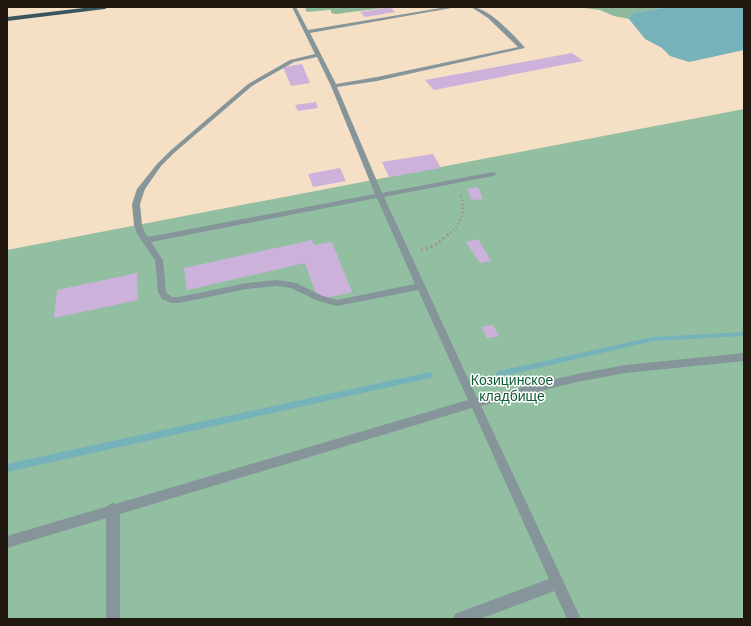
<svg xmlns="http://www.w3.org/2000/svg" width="751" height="626" viewBox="0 0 751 626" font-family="'Work Sans',sans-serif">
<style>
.green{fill:#92bea2}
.forest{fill:#8dba9d}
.water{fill:#76b2ba}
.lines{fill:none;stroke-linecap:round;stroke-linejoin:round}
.stream{fill:#76b2ba;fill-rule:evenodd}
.building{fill:#ccb2db}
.path-far1{stroke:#a3937f;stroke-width:2;stroke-dasharray:1.5 2.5;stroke-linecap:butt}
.path{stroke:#a3937f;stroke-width:2.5;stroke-dasharray:2 3;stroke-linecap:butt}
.lane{fill:#85959a;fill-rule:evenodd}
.street{fill:#85959a;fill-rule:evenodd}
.primary{fill:#39555d;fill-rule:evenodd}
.labels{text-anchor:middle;stroke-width:3;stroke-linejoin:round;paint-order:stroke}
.park-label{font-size:14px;fill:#0f5a36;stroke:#fff}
</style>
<rect width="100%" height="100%" fill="#f5dfc5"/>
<path class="green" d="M744 109V619H7V250Z"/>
<path class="forest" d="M306 7H390L336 14 331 13V10H328L307 12 305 9Z
M576 7H668L633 13 629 19 614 16 600 10Z"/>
<path class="water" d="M668 7H744V50L689 62 670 56 662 48 645 39 629 19 633 13Z"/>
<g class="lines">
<path class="stream" d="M744 332V336L653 341 499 377 497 376 496 374 497 372 499 371 653 337Z
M430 372 432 373 433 375 432 377 430 378 7 472V464Z"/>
</g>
<path class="building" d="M390 7 395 12 365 17 360 12Z
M572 53 583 61 434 90 425 80Z
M302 64 310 83 291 86 283 67Z
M316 102 318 108 298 111 295 105Z
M433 154 441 168 389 177 382 162Z
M340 168 346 181 313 187 308 174Z
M478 187 483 199 472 200 467 189Z
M478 239 491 261 480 263 466 242Z
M312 240 314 245 332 242 352 292 318 300 305 263 187 290 184 268Z
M137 273 138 300 54 318 57 290Z
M493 325 499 336 487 338 481 327Z"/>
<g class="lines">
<path class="path-far1" d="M450 233C463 223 466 209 460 194"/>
<path class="path" d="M421 250 434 246 451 232"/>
<path class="lane" d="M292 7H296L308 30 447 7H457L310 33 336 84 377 77 518 47 488 18 471 7C488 7 514 35 525 48L377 81 337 87 382 193 493 172 497 174 493 176 384 197 477 398 577 374 625 365 744 353V361L625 373 577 382 481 406 581 619H567L472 408 7 548V536L468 400 418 290 337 306 318 301 291 288 277 286 247 289 179 303H171L162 299 158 292 155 260 137 234 134 225 132 204 137 189 157 164 170 151 248 84 290 60 315 54ZM317 57 331 86 375 194 148 237 145 233 142 225 140 204 145 189 161 166 174 153 252 86 294 62ZM377 198 415 284 337 300 323 296 296 283 277 280 247 283 179 297H172L166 292 163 260 151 242Z"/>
<path class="street" d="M113 503 118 505 120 510V619H106V510L108 505Z
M557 576 562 578 564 583 562 588 557 590 480 619H453L455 614 460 612Z"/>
<path class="primary" d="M92 7H108L105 9 7 21V17Z"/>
</g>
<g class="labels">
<g class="park-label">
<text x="512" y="385">Козицинское<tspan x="512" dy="16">кладбище</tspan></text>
</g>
</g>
<rect width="751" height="626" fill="none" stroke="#20180f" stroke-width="16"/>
</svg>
